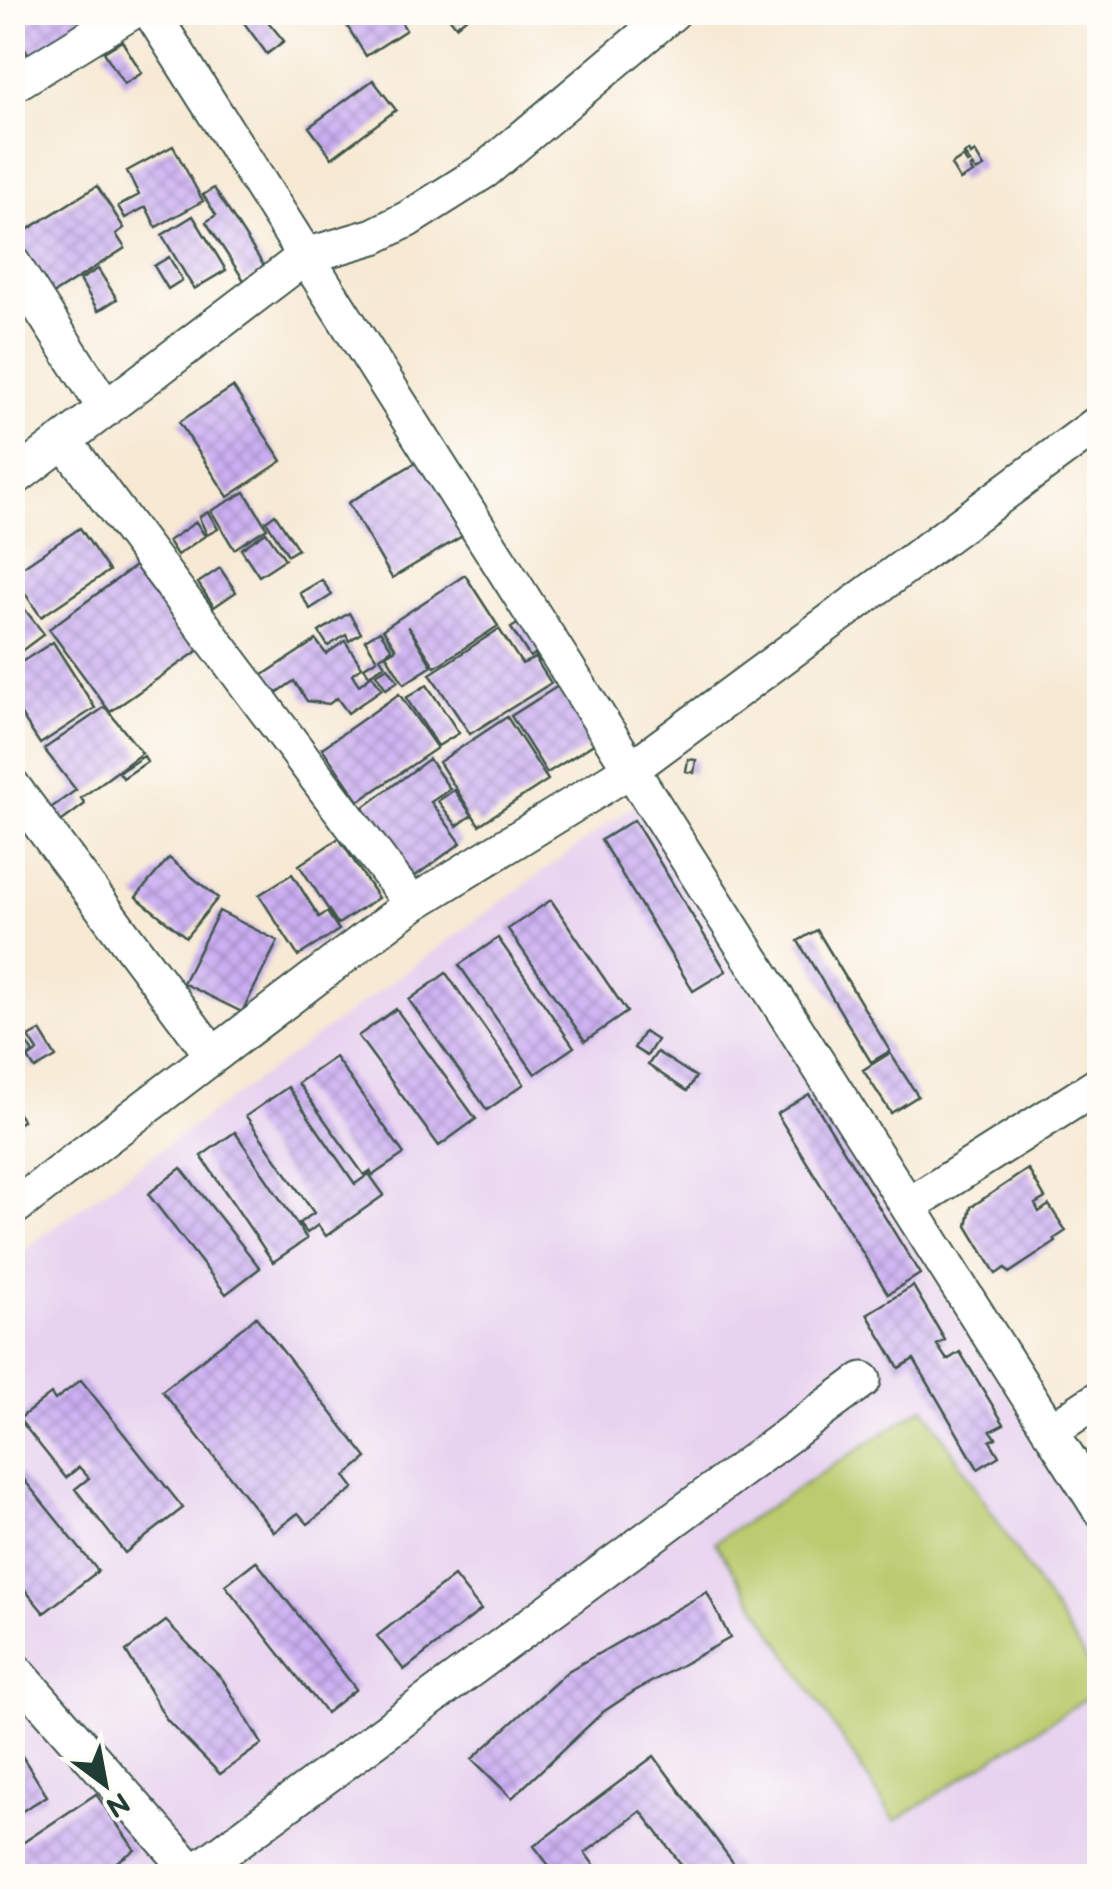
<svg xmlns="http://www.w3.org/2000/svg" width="1112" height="1889" viewBox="0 0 1112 1889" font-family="'Balsamiq Sans',sans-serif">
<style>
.built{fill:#e7d2ef}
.pitch{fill:#bbcb6e;stroke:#6d8451;stroke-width:2.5}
.building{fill:url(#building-cross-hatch)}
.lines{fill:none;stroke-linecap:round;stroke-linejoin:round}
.minor-casing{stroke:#3f574c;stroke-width:39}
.minor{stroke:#fff;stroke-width:35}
</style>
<defs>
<pattern id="building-cross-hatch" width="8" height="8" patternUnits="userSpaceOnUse" patternTransform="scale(2.5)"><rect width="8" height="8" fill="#ccaff3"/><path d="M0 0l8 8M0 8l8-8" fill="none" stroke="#a590c6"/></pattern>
</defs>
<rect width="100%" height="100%" fill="#fdfcf7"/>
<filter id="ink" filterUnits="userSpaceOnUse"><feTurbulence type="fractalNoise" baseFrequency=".01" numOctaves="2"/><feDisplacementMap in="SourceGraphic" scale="20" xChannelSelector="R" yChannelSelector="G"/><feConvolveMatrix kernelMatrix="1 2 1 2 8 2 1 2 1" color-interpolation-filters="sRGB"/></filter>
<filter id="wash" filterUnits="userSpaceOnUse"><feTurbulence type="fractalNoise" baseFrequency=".0048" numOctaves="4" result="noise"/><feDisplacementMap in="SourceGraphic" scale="40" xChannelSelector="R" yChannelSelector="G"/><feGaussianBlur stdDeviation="2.25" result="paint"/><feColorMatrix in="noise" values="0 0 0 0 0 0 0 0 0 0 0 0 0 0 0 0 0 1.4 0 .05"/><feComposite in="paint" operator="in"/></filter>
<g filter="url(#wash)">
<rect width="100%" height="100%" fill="#f7e9d4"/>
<path class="built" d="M636 804 1099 1539V1876H13L12 1258Z"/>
<path class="pitch" d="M924 1407 1099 1680V1690L895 1821 715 1542Z"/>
<g id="blocks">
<path class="building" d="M12 12H110L36 66 12 28Z
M242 12H260L284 41 267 54 239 16Z
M351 12H395L406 30 366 56 342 18Z
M445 12H473L456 26Z
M122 41 142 73 124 84 104 52Z
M373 80 396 110 332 158 309 127Z
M173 146 203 201 156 227 146 207 125 218 118 206 139 195 127 171Z
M969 151 971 155 975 152 984 167 976 171 972 166 970 168 973 173 960 180 951 165 963 157 967 163 970 162 964 154Z
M97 186 124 228 116 234 125 248 50 296 13 239Z
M214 188 266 269 245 282 206 222 216 215 203 195Z
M193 216 226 270 194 289 162 235Z
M169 257 182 280 168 289 154 266Z
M98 269 117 299 98 311 80 280Z
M233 387 282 461 228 497 179 422Z
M440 448 484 523 392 578 348 503Z
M245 492 267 528 234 549 211 511Z
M208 512 218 529 207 535 199 517Z
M275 514 298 549 288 555 266 521Z
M196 522 205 536 177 555 168 541Z
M80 528 109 571 41 617 12 574Z
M266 532 285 559 259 576 241 549Z
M135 566 199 650 110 712 49 629Z
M220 568 236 592 214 607 198 583Z
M465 575 498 626 435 667 408 626 432 666 404 684 386 655 396 649 383 629Z
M322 580 332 595 310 609 300 593Z
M12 593 44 634 12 658Z
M536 612 560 649 539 662 535 654 530 657 511 628Z
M349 613 361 633 349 641 346 635 328 646 319 632Z
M499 629 522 664 535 658 551 683 470 734 430 674Z
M380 631 392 649 380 657 385 665 369 675 364 667 377 659 365 640Z
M316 640 326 654 345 641 362 667 352 674 359 685 372 675 382 689 348 713 337 698 329 704 307 701 294 681 269 698 260 677Z
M53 642 95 708 40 744 12 701V668Z
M388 667 398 681 386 689 376 674Z
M563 683 600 740 547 773 511 716Z
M427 685 459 733 438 746 406 698Z
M399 694 437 748 359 801 322 748Z
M105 707 142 753 81 798 85 804 58 824 48 810 76 790 44 749Z
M507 717 548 780 479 825 439 762Z
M144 756 147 762 123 778 119 772Z
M429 759 450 789 431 802 461 843 407 882 357 812Z
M688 759 696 760 694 773 686 771Z
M454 790 472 815 457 826 438 801Z
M634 820 726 971 693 991 601 840Z
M339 838 378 898 338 924 299 865Z
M169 858 218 898 186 937 136 897Z
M292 874 319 917 327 912 339 930 298 956 259 895Z
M551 900 627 1012 585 1041 508 929Z
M219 911 278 941 242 1012 183 983Z
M817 930 890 1051 871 1062 798 941Z
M498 938 574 1047 535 1074 459 965Z
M446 973 524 1084 487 1110 409 1000Z
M396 1009 476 1119 439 1146 358 1036Z
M40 1031 56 1057 35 1069 28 1058 38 1051 29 1037Z
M644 1032 657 1040 647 1056 634 1048Z
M20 1033 33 1053 12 1071V1038Z
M657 1052 696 1077 687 1091 648 1065Z
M890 1053 918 1096 891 1113 863 1070Z
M335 1057 404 1154 373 1175 370 1171 364 1175 298 1083Z
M288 1087 355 1184 369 1174 384 1195 326 1236 318 1225 307 1233 299 1223 314 1213 246 1116Z
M809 1094 920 1274 888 1294 777 1114Z
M12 1105 23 1121 12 1127Z
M235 1132 307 1239 273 1262 201 1156Z
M181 1168 260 1268 226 1294 148 1194Z
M1028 1169 1045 1198 1035 1204 1039 1212 1049 1205 1066 1231 1054 1239 1056 1242 1009 1273 1005 1268 996 1274 967 1226 971 1207Z
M913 1286 945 1340 937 1345 947 1360 960 1352 1004 1424 991 1431 996 1438 990 1441 999 1456 978 1469 914 1359 899 1368 867 1314Z
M256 1317 367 1458 345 1476 354 1488 308 1524 298 1513 274 1532 162 1391Z
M81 1380 183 1508 125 1553 75 1489 89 1478 79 1467 66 1478 19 1419 51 1394 55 1400Z
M12 1465 98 1571 44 1613 12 1574Z
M256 1561 356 1689 326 1713 225 1585Z
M454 1576 481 1610 404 1670 377 1636Z
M707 1592 730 1638 633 1692 603 1712 512 1798 472 1759 568 1671Z
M166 1621 223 1680 262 1744 220 1774 167 1720 126 1651Z
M12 1740 47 1796 12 1817Z
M654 1756 740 1872 734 1876H690L641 1811 585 1853 602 1876H557L534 1846Z
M96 1794 135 1850 95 1876H12V1850Z"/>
</g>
</g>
<g filter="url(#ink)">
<use href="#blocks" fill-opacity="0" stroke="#3f574c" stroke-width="2.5"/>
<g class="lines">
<g class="minor-casing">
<path id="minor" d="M151 12 1100 1509
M12 85 131 12
M12 263 106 409
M64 441 412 904
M12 480 306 256 374 236 408 219 484 171 673 12
M12 786 212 1054
M908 1206 1100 1084
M12 1209 412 904 631 769 1100 422
M1050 1431 1100 1398
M12 1667 194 1874
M190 1876 863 1380"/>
</g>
<use href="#minor" class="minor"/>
</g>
</g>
<rect width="1112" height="1889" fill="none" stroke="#fdfcf7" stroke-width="50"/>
<g transform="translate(105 1784) rotate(148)" stroke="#fdfcf7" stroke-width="8" paint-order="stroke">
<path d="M0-8L18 38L0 25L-18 38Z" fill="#1f3d34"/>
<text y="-15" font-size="28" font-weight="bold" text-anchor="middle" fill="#1f3d34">N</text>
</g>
</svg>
